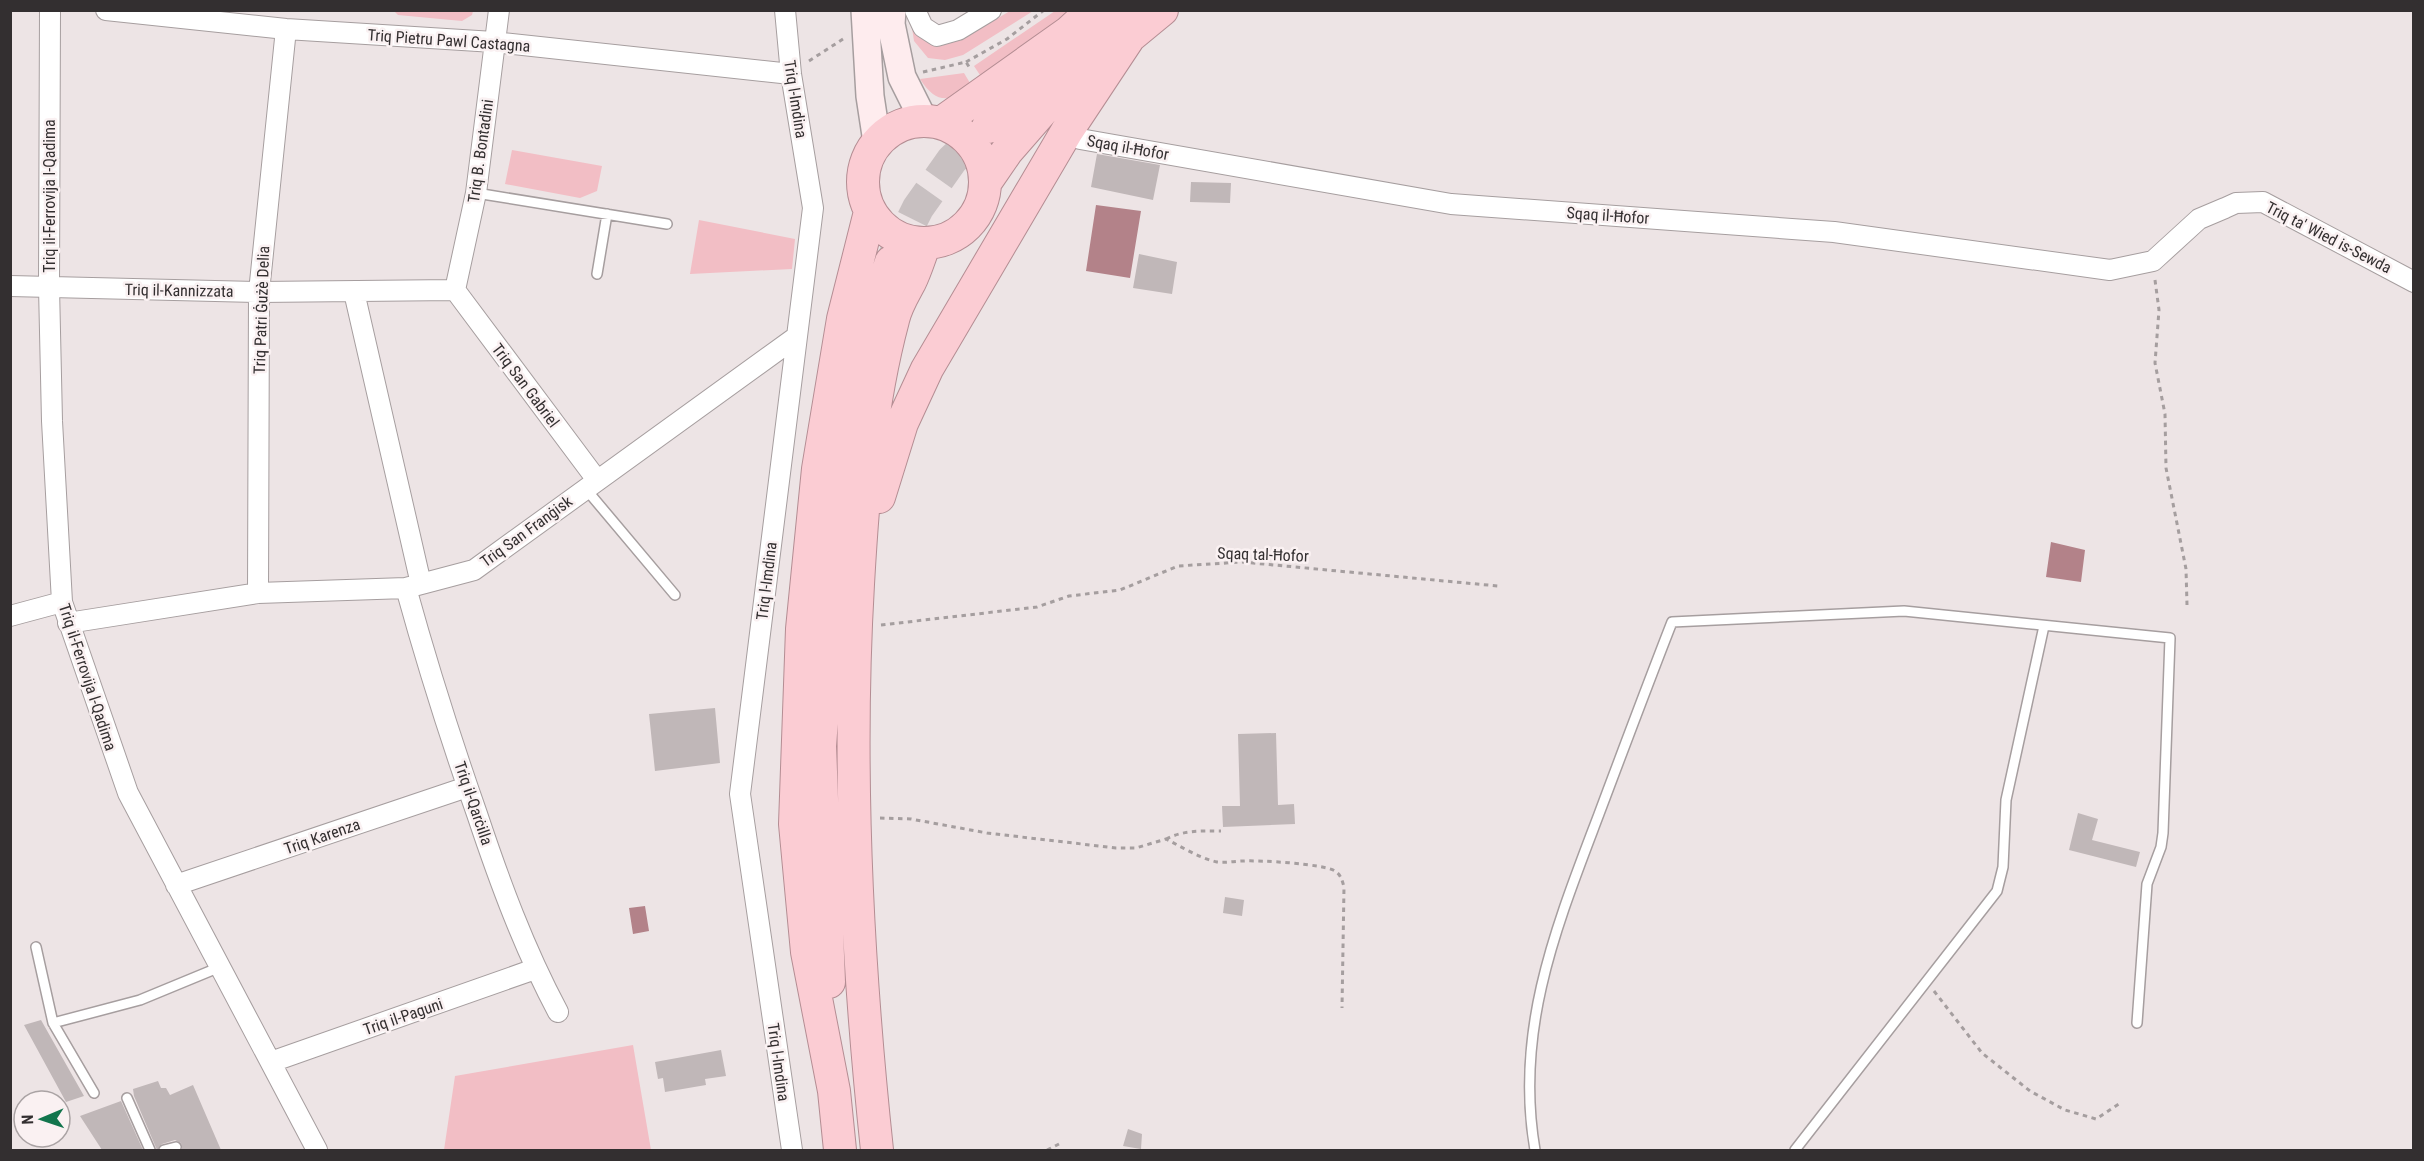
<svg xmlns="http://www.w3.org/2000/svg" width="2424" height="1161" viewBox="0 0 2424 1161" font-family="'Roboto Condensed',sans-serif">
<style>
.green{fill:#f2bec5}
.water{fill:#b38289}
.building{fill:#c0b7b8}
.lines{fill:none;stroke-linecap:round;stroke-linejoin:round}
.trunk-tunnel{stroke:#c8c0c1;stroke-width:32;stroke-dasharray:32 16;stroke-linecap:butt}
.service-casing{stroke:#a69e9f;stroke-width:12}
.minor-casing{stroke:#a69e9f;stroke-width:22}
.secondary-casing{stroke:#a69e9f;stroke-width:30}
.trunk-casing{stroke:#b48d93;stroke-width:34}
.path{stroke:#a59e9f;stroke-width:3;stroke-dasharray:4.5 4.5;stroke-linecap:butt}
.service{stroke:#fff;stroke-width:9}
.minor{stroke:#fff;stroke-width:20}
.secondary{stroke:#feecee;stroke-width:27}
.trunk{stroke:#fbccd3;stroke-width:32}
.labels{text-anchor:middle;stroke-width:5;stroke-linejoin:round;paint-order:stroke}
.street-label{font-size:16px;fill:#332f30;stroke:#faf1f2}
</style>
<rect width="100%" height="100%" fill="#ede4e5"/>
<path class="green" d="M394 11H473L472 15 462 21 398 15Z
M1010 11H1033L963 55 945 60 928 58 914 41 910 14 964 38Z
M1055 11H1080L986 84 974 66Z
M964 73 973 88C948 102 936 104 920 79Z
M512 150 602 166 597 191 580 198 505 184Z
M699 220 795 239 792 269 690 274Z
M633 1045 651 1150H444L455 1076Z"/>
<path class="water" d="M1096 205 1141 211 1130 278 1086 271Z
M2051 542 2085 550 2081 582 2046 577Z
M645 906 649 931 633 934 629 908Z"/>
<path class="building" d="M1097 154 1160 165 1153 200 1091 187Z
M1191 182 1231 183 1230 203 1190 202Z
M1139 254 1177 262 1172 294 1133 288Z
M715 708 720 763 655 771 649 714Z
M1276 733 1278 805 1294 804 1295 824 1223 827 1222 806H1240L1238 734Z
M2078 813 2098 819 2092 840 2140 852 2136 867 2069 850Z
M1225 897 1244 900 1242 916 1223 913Z
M41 1020 84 1096 66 1102 24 1025Z
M721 1050 726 1076 705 1079 706 1085 665 1092 663 1078 658 1079 655 1062Z
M158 1081 161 1088H166L170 1095 193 1085 221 1150H182L181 1143 175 1140 162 1144 157 1150 134 1096 133 1089Z
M121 1101 143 1150H102L80 1116Z
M1128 1129 1142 1134 1141 1149 1123 1146Z"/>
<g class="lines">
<path class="trunk-tunnel" d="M891 262 918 208 952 160 988 127"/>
<g class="service-casing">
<path id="service" d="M476 193 667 224
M597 274 607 214
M585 488 675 595
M36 947 53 1023 94 1093
M53 1023 140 1000 220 967
M127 1098 150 1150
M164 1150 176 1147
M1535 1150C1514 1029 1557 925 1599 814 1623 750 1647 686 1672 622L1904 611 2170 638 2163 833 2161 847 2147 884 2137 1023
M1795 1150 1997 891 2003 867 2006 800 2044 626"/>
</g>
<g class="minor-casing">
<path id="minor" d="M50 10 49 287 52 421 62 602 128 793 317 1150
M106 10 286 29 494 42 791 74
M785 10 791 74 813 208 740 794 792 1150
M915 10 923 27 937 36 958 30 991 10
M1067 131 1080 139 1451 204 1834 232 2110 270 2153 261 2199 219 2225 208 2236 203 2263 202 2414 282
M10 286 259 292 455 290
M455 290 476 193 499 10
M455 290 597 480
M354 292 421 584
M406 588C427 664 451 740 477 814 500 883 524 948 558 1012
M258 593 259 292 286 29
M10 616 62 602
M68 623 258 593 406 588 474 570 796 337
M176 885 467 787
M271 1062 535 969"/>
</g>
<g class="secondary-casing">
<path id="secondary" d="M865 10 870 96 877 142
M892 10 891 24 902 77 924 121"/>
</g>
<g class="trunk-casing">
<path id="trunk" d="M863 182a61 61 0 1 1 122 0a61 61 0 1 1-122 0Z
M941 123 1069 32 1093 10
M988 127 1127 10
M985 183 1007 151 1048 104 1162 10
M879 497 902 423 927 369 1067 131 1128 39
M829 982 820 746 836 531 857 387 868 329 891 262
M840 1150 834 1091 807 952 795 824 802 629 818 469 843 319 870 212
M877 1150C857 963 847 773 858 584 863 496 870 406 893 320 896 306 903 295 910 282 916 270 920 256 925 243"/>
</g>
<path class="path" d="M809 61 843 39
M966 62 1007 39 1044 10
M923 72 966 62 971 70
M2155 280 2159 310 2155 363 2165 414 2166 468 2186 569 2187 605
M881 625 1037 607 1069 596 1120 590 1178 566 1242 562 1498 586
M880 818 911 819 987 833 1116 848H1136L1166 839C1182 847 1199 858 1217 862 1226 863 1235 861 1244 861 1259 860 1325 864 1335 871 1341 875 1342 880 1344 887L1342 1008
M1166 839C1184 830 1201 831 1221 831
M1934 991 1982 1053 2030 1091 2065 1110 2096 1119 2122 1102
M1047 1150 1059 1144"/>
<use href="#service" class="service"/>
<use href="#minor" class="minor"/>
<use href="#secondary" class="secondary"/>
<use href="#trunk" class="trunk"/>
</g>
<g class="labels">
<g class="street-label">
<text transform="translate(449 40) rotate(4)" y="6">Triq Pietru Pawl Castagna</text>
<text transform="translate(796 99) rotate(81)" y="6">Triq l-Imdina</text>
<text transform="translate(1128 147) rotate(10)" y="6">Sqaq il-Ħofor</text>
<text transform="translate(480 151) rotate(-82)" y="6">Triq B. Bontadini</text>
<text transform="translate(49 196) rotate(-90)" y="6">Triq il-Ferrovija l-Qadima</text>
<text transform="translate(1608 215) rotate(4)" y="6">Sqaq il-Ħofor</text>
<text transform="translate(2329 237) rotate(27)" y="6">Triq ta' Wied is-Sewda</text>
<text transform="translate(179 290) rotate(1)" y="6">Triq il-Kannizzata</text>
<text transform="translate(261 310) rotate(-88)" y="6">Triq Patri Ġużè Delia</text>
<text transform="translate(526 385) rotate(53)" y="6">Triq San Gabriel</text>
<text transform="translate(526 531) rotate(-36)" y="6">Triq San Franġisk</text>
<text transform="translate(1263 554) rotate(2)" y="6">Sqaq tal-Ħofor</text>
<text transform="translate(766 581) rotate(-83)" y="6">Triq l-Imdina</text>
<text transform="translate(88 677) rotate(72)" y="6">Triq il-Ferrovija l-Qadima</text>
<text transform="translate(474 803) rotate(71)" y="6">Triq il-Qarċilla</text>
<text transform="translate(322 836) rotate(-19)" y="6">Triq Karenza</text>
<text transform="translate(403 1016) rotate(-19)" y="6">Triq il-Paguni</text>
<text transform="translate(779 1062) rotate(82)" y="6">Triq l-Imdina</text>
</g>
</g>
<rect width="2424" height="1161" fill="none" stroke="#332f30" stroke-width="24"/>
<g transform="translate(42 1119) rotate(268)"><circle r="28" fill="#faf1f2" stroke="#aaa3a4" stroke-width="1.5"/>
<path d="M0-4.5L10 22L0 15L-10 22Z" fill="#12754d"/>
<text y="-9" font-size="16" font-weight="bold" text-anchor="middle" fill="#332f30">N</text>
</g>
</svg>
